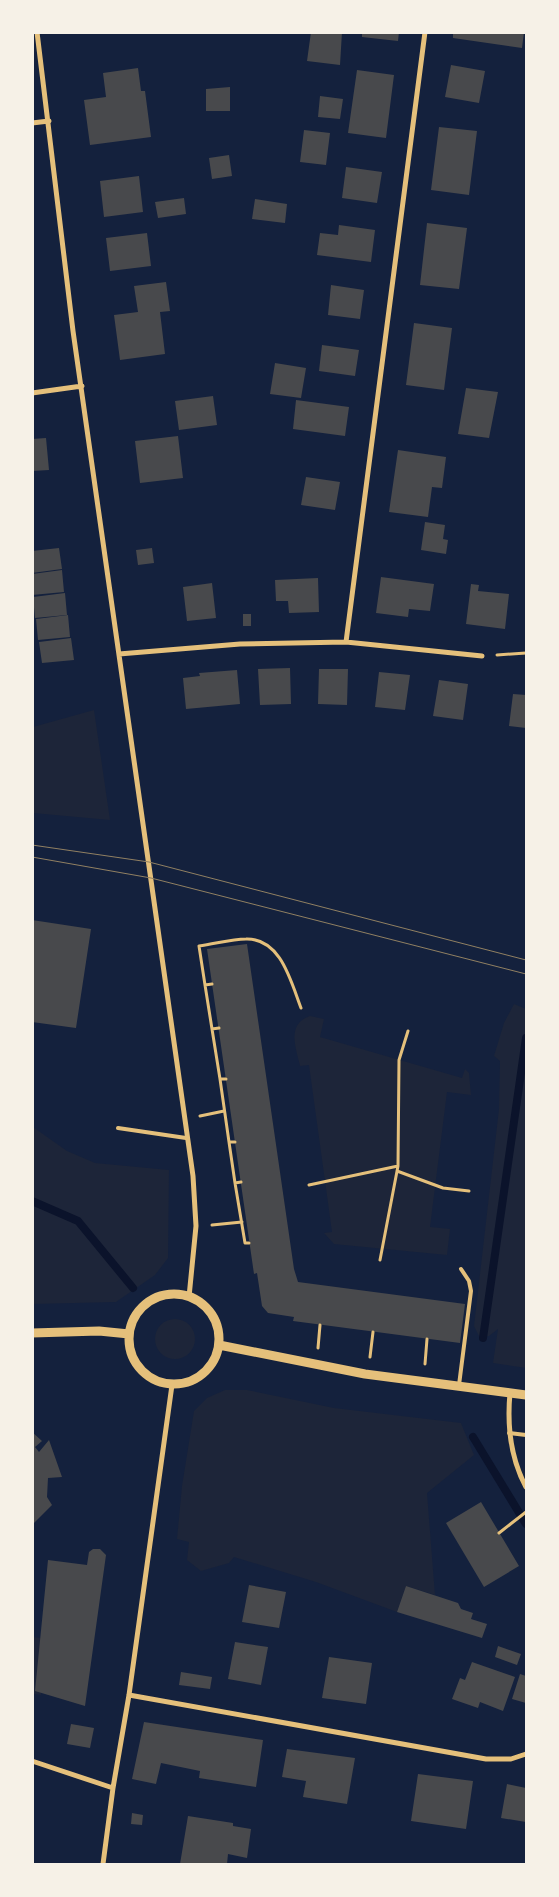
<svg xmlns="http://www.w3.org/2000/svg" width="559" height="1897" viewBox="0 0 559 1897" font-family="'Work Sans',sans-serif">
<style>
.green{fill:#1d2539}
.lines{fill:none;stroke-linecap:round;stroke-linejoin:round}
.stream{stroke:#0b132b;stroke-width:8}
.building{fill:#48494c}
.path{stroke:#e5c07b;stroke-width:3}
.service{stroke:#e5c07b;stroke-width:4}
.minor{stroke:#e5c07b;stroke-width:5}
.tertiary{stroke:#e5c07b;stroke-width:9}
.tram{stroke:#918062;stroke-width:1}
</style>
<rect width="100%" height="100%" fill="#14213d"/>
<path class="green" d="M94 710 110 820 33 813V727Z
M514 1004 526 1009V1368L493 1363 498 1329 489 1336H479L474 1326 499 1109 500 1061 494 1056 504 1023Z
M310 1016 324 1019 320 1037 462 1078 465 1069 469 1073 471 1095 447 1092 430 1227 450 1229 447 1255 334 1244 324 1233 332 1232 309 1065 300 1066C296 1048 286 1024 310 1016Z
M33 1127 67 1151 95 1163 169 1170 168 1258 155 1275 116 1302 33 1304Z
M155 1339a20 20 0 1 1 40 0a20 20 0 1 1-40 0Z
M225 1390H247L334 1408 461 1423 474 1455 427 1493 435 1595 406 1586 397 1612 316 1582 234 1557 229 1563 201 1571 187 1560 189 1542 177 1539 182 1486 194 1411 207 1398Z
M33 1637 42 1638 46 1643 41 1695 33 1694Z"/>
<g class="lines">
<path class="stream" d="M32 1201 78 1221 133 1288
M483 1338 526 1038
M473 1437 526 1524"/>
</g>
<path class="building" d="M311 32H342L340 65 307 61Z
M362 32H399L398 41 362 37Z
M453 32H524L522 48 453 38Z
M451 65 485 71 479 103 445 97Z
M138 68 141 91H145L151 137 90 145 84 100 106 97 103 73Z
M357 70 394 75 386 138 348 133Z
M230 87V111H206V89Z
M320 96 343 99 340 119 318 117Z
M439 127 477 131 469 195 431 190Z
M304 130 330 133 326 165 300 162Z
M229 155 232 176 212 179 209 158Z
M346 167 382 172 377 203 342 198Z
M139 176 143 212 104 217 100 181Z
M184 198 186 214 158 218 155 202Z
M255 199 287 204 285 223 252 219Z
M427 223 467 228 459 289 420 285Z
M339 225 375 230 371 262 317 255 320 233 338 235Z
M147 233 151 266 110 271 106 238Z
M166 282 170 311 160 312 165 354 120 360 114 315 138 312 134 286Z
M331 285 364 290 360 319 328 315Z
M414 323 452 328 444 390 406 385Z
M322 345 359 350 355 376 319 371Z
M275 363 306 368 301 398 270 394Z
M466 388 498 392 489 438 458 434Z
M213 396 217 425 179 430 175 401Z
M296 400 349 407 345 436 293 429Z
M178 436 183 478 140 483 135 441Z
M46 438 49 470 32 471V439Z
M398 450 446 457 442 488 432 487 428 517 389 512Z
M306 477 340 482 335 510 301 505Z
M425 522 445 525 443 539 448 540 446 554 421 550Z
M59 548 62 569 32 573V551Z
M152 548 154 563 138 565 136 550Z
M62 570 64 592 32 595V574Z
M381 577 434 584 430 611 409 609 408 617 376 613Z
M318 578 319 612 289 613 288 601H276L275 580Z
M212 583 216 618 187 621 183 587Z
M471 584 479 585 478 591 509 594 505 629 466 624Z
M65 593 67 615 35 618 33 597Z
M243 614H251V626H243Z
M68 615 70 637 38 640 36 619Z
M71 638 74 660 42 663 39 642Z
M290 668 291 704 260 705 258 669Z
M319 669H348L347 705 318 704Z
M237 670 240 704 186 709 183 678 200 676 199 673Z
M379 672 410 675 405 710 375 707Z
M439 680 468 684 463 720 433 716Z
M513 694 526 695V728L509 726Z
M32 920 91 929 76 1028 32 1022Z
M247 944 294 1269 298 1282 465 1304 460 1343 293 1321 294 1317 268 1313 262 1306 257 1273 254 1274 207 949Z
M32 1432 42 1441 35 1447 39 1452 49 1440 62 1477 48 1478 47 1497 52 1505 32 1525Z
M481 1502 519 1566 484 1587 446 1523Z
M93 1549H100L106 1555 85 1706 35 1691 48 1560 87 1565 89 1552Z
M249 1585 286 1592 279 1628 242 1622Z
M406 1586 458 1603 461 1609 473 1613 471 1619 487 1624 482 1638 397 1612Z
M235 1642 268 1647 261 1685 228 1679Z
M498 1646 521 1654 517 1665 495 1657Z
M329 1657 372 1663 366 1704 322 1698Z
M472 1662 515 1677 503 1711 480 1702 478 1708 452 1699 460 1678 465 1680Z
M181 1672 212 1677 210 1689 179 1685Z
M520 1674 526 1676V1703L512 1699Z
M144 1722 263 1740 256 1787 199 1778 200 1771 161 1763 156 1784 132 1779Z
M71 1724 94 1728 90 1748 67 1744Z
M287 1749 355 1758 347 1804 303 1797 306 1781 282 1777Z
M418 1774 473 1781 466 1829 411 1821Z
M507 1784 526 1788V1822L501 1818Z
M132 1813 143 1815 142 1825 131 1824Z
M188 1816 233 1823V1826L251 1829 247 1858 228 1854 227 1864H180Z"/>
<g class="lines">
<path class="path" d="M497 655 526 653
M205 985 199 946C215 944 231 939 246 939 281 938 291 982 301 1008
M219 1028 212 1029 220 1079
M212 1029 205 985 212 984
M226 1079H220L229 1142
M200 1116 224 1111
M235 1142H229L235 1183
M397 1171 443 1188 469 1191
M241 1182 235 1183 245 1243H249
M309 1185 398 1166
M212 1225 242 1222
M380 1260 398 1166 399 1060 408 1031
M318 1348 320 1325
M370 1357 373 1332
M425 1364 427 1339
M499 1533 526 1512"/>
<path class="service" d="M118 1128 186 1138
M459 1385 471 1291 469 1281 461 1269
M509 1433 526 1435"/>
<path class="minor" d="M37 32 73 331 193 1176 196 1226 189 1297
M32 123 49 121
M32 393 82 386
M346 642 425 32
M119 654 240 644 346 642 482 656
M510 1393C507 1425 511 1459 526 1487
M129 1695 486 1759H511L526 1754
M32 1761 113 1788
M103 1864 113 1788 129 1695 172 1385"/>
<path class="tertiary" d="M129 1339a45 45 0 1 1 90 0a45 45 0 1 1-90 0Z
M32 1333 99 1331 129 1334
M219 1345 365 1374 526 1395"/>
<path class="tram" d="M32 845 149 862 526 960
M32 857 151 878 526 974"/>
</g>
<rect width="559" height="1897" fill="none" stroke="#f6f1e7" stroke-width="68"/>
</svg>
